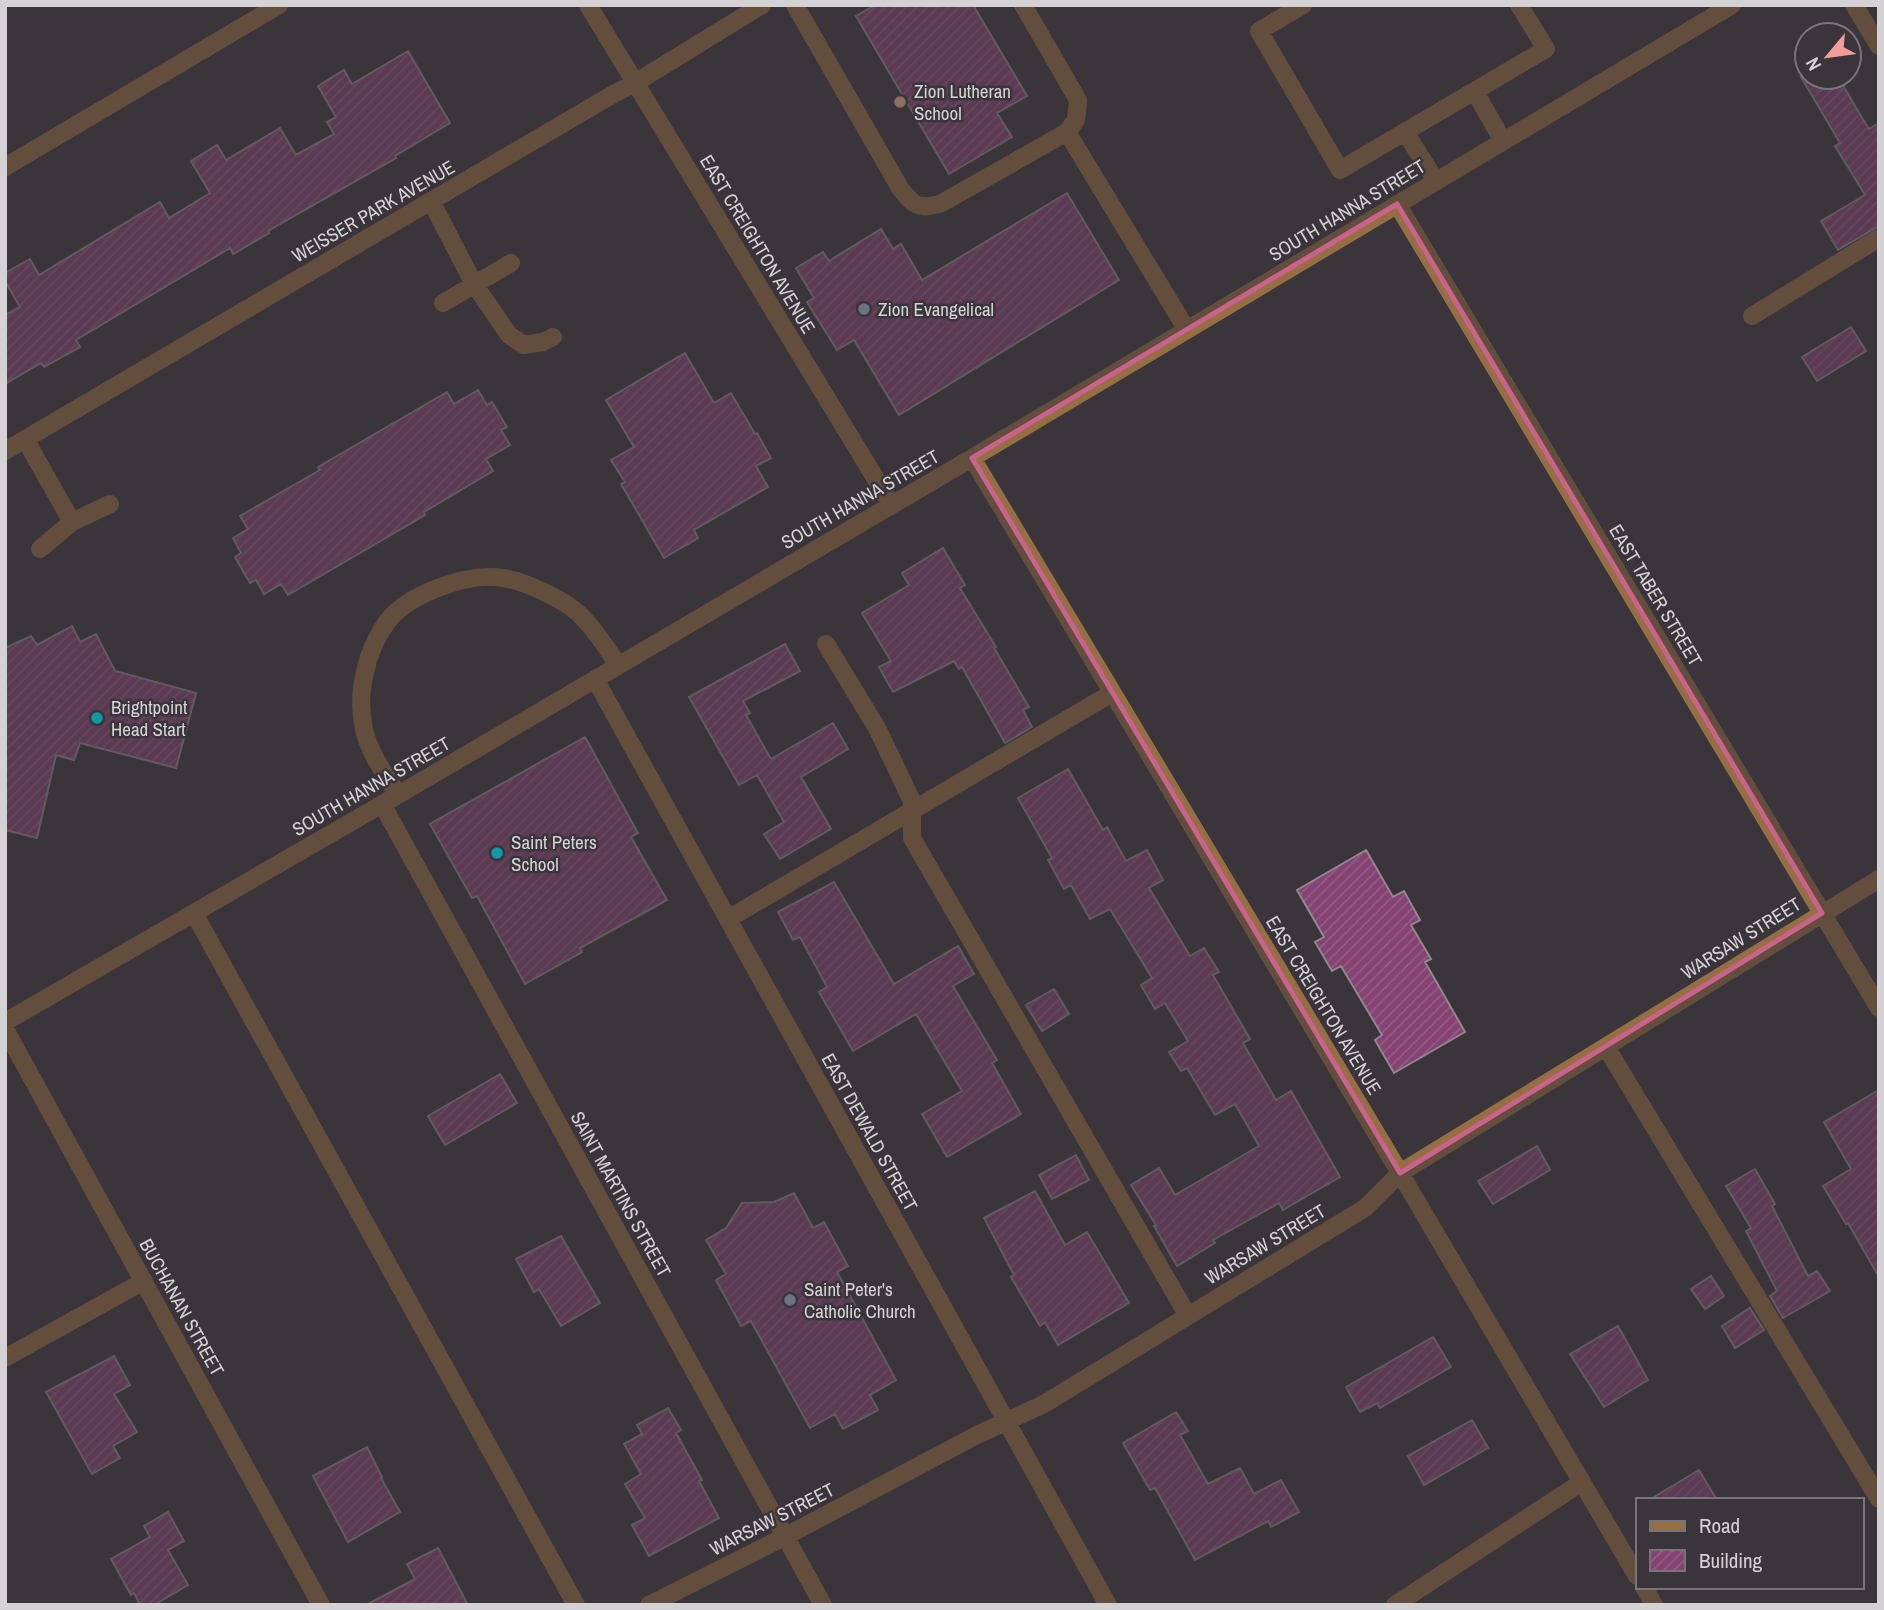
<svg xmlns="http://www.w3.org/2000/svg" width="1884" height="1610" viewBox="0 0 1884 1610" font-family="'Archivo Narrow',sans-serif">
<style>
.building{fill:url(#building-hatch);stroke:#90888d;stroke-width:2}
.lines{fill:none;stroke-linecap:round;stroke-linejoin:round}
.minor{stroke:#956e43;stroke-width:18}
.marked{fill:none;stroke:#ca628c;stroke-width:5;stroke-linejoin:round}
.education-dot{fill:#8d6e63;stroke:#3a353b;stroke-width:2.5}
.worship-dot{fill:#6b7280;stroke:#3a353b;stroke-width:2.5}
.culture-dot{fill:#0f9aa8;stroke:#3a353b;stroke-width:2.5}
.labels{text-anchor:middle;stroke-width:5;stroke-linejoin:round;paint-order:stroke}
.poi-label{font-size:19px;fill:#d5d2d5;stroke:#3a353b;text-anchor:start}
.street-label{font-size:19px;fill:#d5d2d5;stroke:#3a353b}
</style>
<defs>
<pattern id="building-hatch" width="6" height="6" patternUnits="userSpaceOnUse" patternTransform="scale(1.75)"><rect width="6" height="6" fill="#854272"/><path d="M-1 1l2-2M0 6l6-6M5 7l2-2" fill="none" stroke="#955c85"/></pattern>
</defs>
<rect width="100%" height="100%" fill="#3a353b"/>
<path class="building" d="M875 5H973L1027 96 997 113 1012 137 949 174 856 16Z
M408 51 450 123 395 156 396 158 268 231 269 233 233 254 230 248 76 340 80 347 44 367 41 363 5 384V315L20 307 5 281V273L30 259 39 275 160 202 169 218 210 193 191 161 217 145 226 160 280 128 296 155 334 134 327 122 336 117 318 86 344 70 352 84Z
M1801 77H1838L1867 126 1869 129 1879 123V226L1838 250 1821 221 1865 195 1835 146 1840 143Z
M1067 193 1119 280 899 415 854 340 837 350 807 302 814 298 796 268 823 252 829 261 881 229 893 249 901 244 922 280Z
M1851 327 1866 351 1817 381 1802 357Z
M685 353 714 403 731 393 755 434 757 433 771 458 756 466 768 487 694 530 698 538 664 558 621 484 625 482 611 460 634 447 606 400Z
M478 390 487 405 492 402 507 427 501 430 510 445 486 459 493 471 424 512 425 515 288 595 281 584 264 594 256 580 250 583 235 557 241 553 233 538 248 529 240 516 320 470 318 467 447 392 454 404Z
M943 548 965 585 960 588 996 647 994 648 1029 707 1023 710 1032 727 1005 743 962 667 959 669 954 661 893 692 879 667 891 661 862 613 909 585 902 573Z
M72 626 80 642 96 634 115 671 196 693 176 768 80 743 74 760 56 755 37 838 5 830V648L31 636 37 645Z
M785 644 800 671 743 701 750 713 746 715 771 759 833 723 848 749 801 777 831 829 780 859 764 834 784 822 757 775 739 785 689 697Z
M585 737 638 833 631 837 667 900 580 948 582 952 525 984 477 896 472 898 430 824Z
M1068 769 1103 830 1107 827 1126 861 1147 850 1163 880 1149 888 1190 956 1204 948 1219 972 1213 975 1250 1039 1243 1043 1276 1100 1291 1091 1340 1177 1283 1210 1279 1203 1213 1240 1215 1243 1177 1266 1154 1226 1156 1225 1131 1185 1159 1168 1175 1195 1259 1146 1235 1104 1215 1115 1187 1068 1181 1071 1169 1052 1188 1041 1165 1003 1155 1009 1141 985 1152 978 1110 909 1090 919 1071 885 1064 889 1048 860 1052 858 1018 798Z
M1366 850 1393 897 1404 891 1420 920 1411 925 1431 959 1425 962 1465 1032 1394 1073 1375 1040 1382 1035 1341 966 1332 971 1315 942 1324 937 1297 890Z
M834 882 894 984 958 946 974 974 953 986 997 1060 992 1063 1021 1114 947 1157 922 1114 962 1091 916 1014 853 1051 819 992 827 987 800 937 793 940 778 912Z
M1054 989 1069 1014 1042 1031 1026 1005Z
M500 1074 517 1103 445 1145 428 1116Z
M1879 1090V1277L1848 1223 1846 1224 1823 1186 1851 1169 1824 1122Z
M1537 1146 1550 1170 1493 1204 1478 1181Z
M1076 1155 1089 1180 1052 1199 1039 1175Z
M1755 1169 1775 1204 1772 1206 1808 1276 1817 1271 1830 1291 1783 1318 1770 1296 1777 1291 1746 1231 1751 1228 1726 1186Z
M1035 1191 1065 1245 1087 1232 1129 1303 1058 1345 1045 1322 1040 1326 1011 1277 1014 1275 984 1218Z
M794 1193 813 1228 824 1222 848 1266 837 1272 896 1380 870 1395 878 1410 843 1429 835 1414 810 1428 751 1321 741 1326 716 1280 726 1274 706 1240 726 1228 742 1203 774 1202Z
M561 1236 600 1303 561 1326 539 1289 534 1292 516 1259Z
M1711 1276 1724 1296 1705 1309 1691 1289Z
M1750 1308 1764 1330 1735 1348 1722 1326Z
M1618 1326 1648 1380 1604 1407 1570 1354Z
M1433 1337 1451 1367 1380 1408 1377 1403 1360 1412 1346 1387Z
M114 1356 130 1385 114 1394 137 1432 113 1446 120 1458 92 1474 46 1392Z
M668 1408 681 1430 676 1433 702 1480 699 1481 719 1518 649 1556 632 1525 645 1518 625 1484 641 1474 624 1444 642 1434 637 1425Z
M1176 1412 1188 1431 1180 1435 1208 1484 1240 1468 1254 1494 1281 1480 1299 1512 1271 1527 1268 1521 1195 1560 1155 1488 1150 1490 1123 1443Z
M1472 1420 1488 1448 1424 1485 1408 1456Z
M367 1447 382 1477 381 1478 400 1512 348 1542 313 1476Z
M1699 1470 1717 1500H1649Z
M168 1512 184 1541 168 1550 188 1585 154 1605H140L134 1593 131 1595 111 1559 150 1537 144 1526Z
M438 1548 468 1605H366L415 1579 407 1564Z"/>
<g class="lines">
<path class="minor" d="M588 5 891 504
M795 5 900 188C914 206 917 209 940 204L1067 132 1076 120 1078 100 1023 5
M1303 5 1259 31 1340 170 1546 49 1519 5
M1854 5 1879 46
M1475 92 1503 141
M1067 132 1187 330
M1405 132 1436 181
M5 167 279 5
M431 201 474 284 509 335 524 345 543 342 553 337
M1397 204 1879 1008
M443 303 511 263
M1752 316 1879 238
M25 439 72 522 40 549
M5 451 610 96 635 83 762 5
M972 458 1400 1173 1637 1576
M72 522 110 504
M826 644 877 728 912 801V838L1188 1316
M595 679 1108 1605
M398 795C385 774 369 753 364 729 356 695 366 650 387 622 408 594 468 572 503 578 525 581 568 601 583 618 597 632 607 649 618 665
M382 804 823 1605
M194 913 576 1605
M728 919 1112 693
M5 1022 398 795 972 458 1732 5
M5 1029 321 1605
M1606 1047 1879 1499
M5 1358 144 1281
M1644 1587 1654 1605
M649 1605 786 1536 977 1435 1044 1404 1365 1208 1400 1173 1879 879
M1395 1605 1582 1482"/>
</g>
<path d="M0 0H1884V1610H0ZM1397 204 1822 913 1400 1173 972 458Z" fill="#3a353b" fill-opacity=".55" fill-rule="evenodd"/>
<path class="marked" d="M1397 204 1822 913 1400 1173 972 458Z"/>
<circle class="education-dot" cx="900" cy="102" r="7"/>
<g class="worship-dot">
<circle cx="864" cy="309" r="7"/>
<circle cx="790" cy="1300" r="7"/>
</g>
<g class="culture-dot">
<circle cx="97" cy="718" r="7"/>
<circle cx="497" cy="853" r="7"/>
</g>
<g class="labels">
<g class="poi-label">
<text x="914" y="98">Zion Lutheran<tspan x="914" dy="22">School</tspan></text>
<text x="878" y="316">Zion Evangelical</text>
<text x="111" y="714">Brightpoint<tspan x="111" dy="22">Head Start</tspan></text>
<text x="511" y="849">Saint Peters<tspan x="511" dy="22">School</tspan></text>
<text x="804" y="1296">Saint Peter's<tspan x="804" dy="22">Catholic Church</tspan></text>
</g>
<g class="street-label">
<text transform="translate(1347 210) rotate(-31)" y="7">SOUTH HANNA STREET</text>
<text transform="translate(373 211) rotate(-30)" y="7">WEISSER PARK AVENUE</text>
<text transform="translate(758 244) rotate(59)" y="7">EAST CREIGHTON AVENUE</text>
<text transform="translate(860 499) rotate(-30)" y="7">SOUTH HANNA STREET</text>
<text transform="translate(1656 595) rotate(59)" y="7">EAST TABER STREET</text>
<text transform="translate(371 786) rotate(-30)" y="7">SOUTH HANNA STREET</text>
<text transform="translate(1741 938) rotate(-32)" y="7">WARSAW STREET</text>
<text transform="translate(1324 1005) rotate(59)" y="7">EAST CREIGHTON AVENUE</text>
<text transform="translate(870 1132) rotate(61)" y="7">EAST DEWALD STREET</text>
<text transform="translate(621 1194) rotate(61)" y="7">SAINT MARTINS STREET</text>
<text transform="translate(1265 1244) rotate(-31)" y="7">WARSAW STREET</text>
<text transform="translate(182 1307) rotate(61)" y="7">BUCHANAN STREET</text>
<text transform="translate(772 1519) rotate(-27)" y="7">WARSAW STREET</text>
</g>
</g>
<rect width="1884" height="1610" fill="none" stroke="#d5d2d5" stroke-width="14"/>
<rect x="1636" y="1498" width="228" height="91" fill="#3a353b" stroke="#787479" stroke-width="2"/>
<rect x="1650" y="1521" width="35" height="10" fill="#956e43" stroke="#787479" stroke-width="2"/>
<text x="1699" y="1533" font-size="21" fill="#d5d2d5">Road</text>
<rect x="1650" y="1550" width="35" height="21" fill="url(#building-hatch)" stroke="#787479" stroke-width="2"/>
<text x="1699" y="1568" font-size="21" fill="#d5d2d5">Building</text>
<g transform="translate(1828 56) rotate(241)"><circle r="33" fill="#3a353b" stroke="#787479" stroke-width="2"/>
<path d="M0-5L12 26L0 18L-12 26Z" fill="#f59b99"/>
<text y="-10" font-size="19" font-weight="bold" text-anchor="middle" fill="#d5d2d5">N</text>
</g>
</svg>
